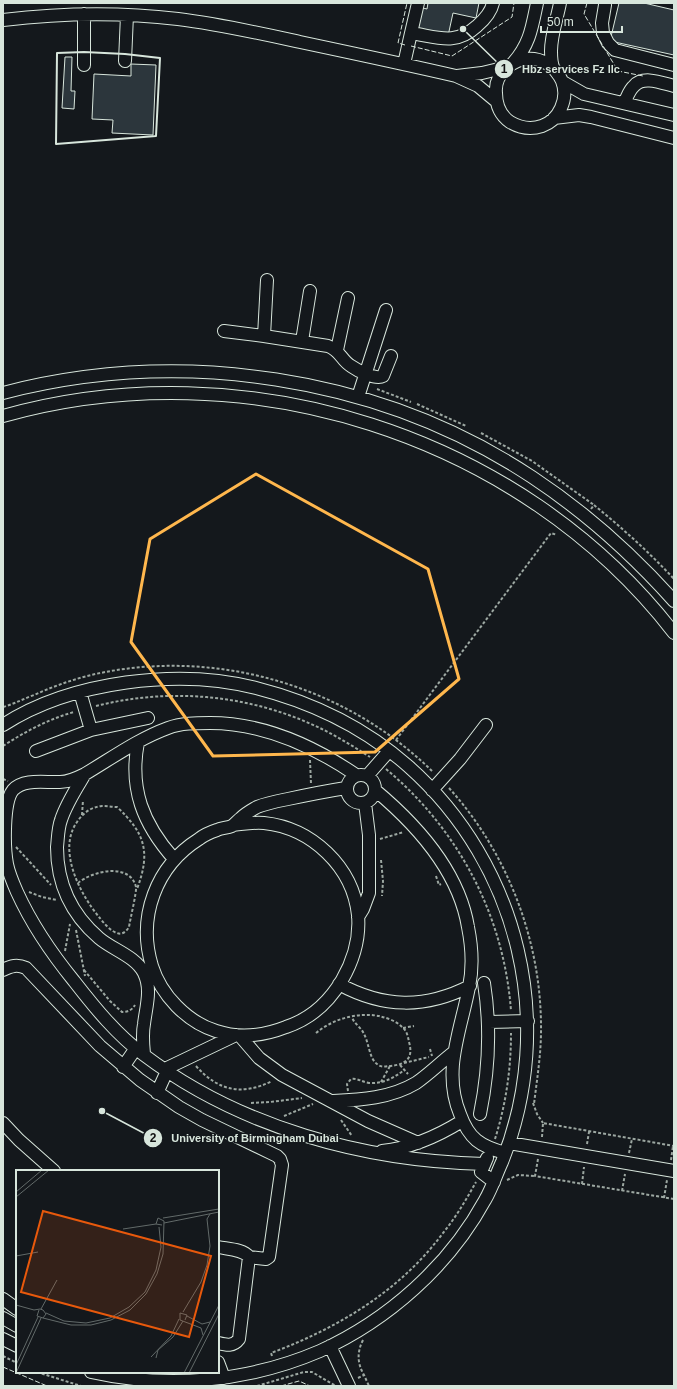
<svg xmlns="http://www.w3.org/2000/svg" width="677" height="1389" viewBox="0 0 677 1389" font-family="Helvetica,sans-serif">
<style>
.building{fill:#2c363c;stroke:#d8e6dc}
.lines{fill:none;stroke-linecap:round;stroke-linejoin:round}
.minor-casing{stroke:#d8e6dc;stroke-width:14}
.path{stroke:#9da8a2;stroke-width:2;stroke-dasharray:3 2;stroke-linecap:butt}
.minor{stroke:#14181c;stroke-width:12}
.fence{stroke:#d8e6dc;stroke-width:1;stroke-dasharray:5 2;stroke-linecap:butt}
.wall{stroke:#d8e6dc;stroke-width:2}
.marked{fill:none;stroke:#ffb74d;stroke-width:3;stroke-linejoin:round}
.inset-road{fill:none;stroke:#626a69;stroke-width:1}
.view{fill:#e8590c;fill-opacity:0.15;stroke:#e8590c;stroke-width:2}
.inset-edge{fill:none;stroke:#d8e6dc;stroke-width:2}
.leader{fill:none;stroke:#d8e6dc;stroke-width:1.5}
.callout-dot{fill:#d8e6dc;stroke:#14181c;stroke-width:1.5}
.mark-label{font-size:12px;text-anchor:middle;font-weight:bold;fill:#111}
.callout-label{font-size:11px;text-anchor:middle;font-weight:bold;fill:#d8e6dc;stroke:#14181c;stroke-width:3;stroke-linejoin:round;paint-order:stroke}
</style>
<rect width="100%" height="100%" fill="#14181c"/>
<path class="building" d="M428 3H479L476 18 453 13 448 36 415 29 419 7 427 9Z
M619 3H644L674 10V55L610 41Z
M65 57H72L71 91H75L74 109 62 108Z
M131 64 156 65 153 135 112 133 113 120 92 119 94 74 131 76Z"/>
<g class="lines">
<g class="minor-casing">
<path id="minor" d="M418 3 411 33C438 37 455 46 477 26 484 20 491 12 493 3
M605 5 602 23 603 33 608 43 615 50 674 65
M3 20C61 13 120 12 178 19 219 24 259 33 300 42 352 53 404 64 456 76L478 86 496 101
M125 61 127 15
M513 63C530 44 532 27 537 3
M404 64 411 33
M84 65V14
M553 67C547 63 541 60 534 59 514 57 494 73 496 93 496 104 500 115 510 122 520 128 530 130 542 126 559 120 569 99 562 81 560 76 557 73 554 69 551 64 551 56 551 51 551 35 557 19 560 3
M457 76 482 73 507 67
M563 82 584 94 674 115
M624 103C627 98 629 90 634 86 643 75 662 83 674 86
M554 118 579 115 591 117 674 138
M224 331 264 336 328 346C341 351 341 360 351 366 358 371 376 380 383 376L391 356
M264 336 267 280
M302 341 310 291
M337 350 348 298
M3 393C180 347 378 375 532 477 585 512 632 554 674 601
M358 397 386 310
M3 416C244 348 520 434 674 633
M80 692 91 730
M3 725C71 681 179 668 256 688 311 702 365 728 408 766 520 865 557 1024 502 1162 496 1175 492 1188 485 1200 449 1266 388 1320 320 1351 248 1382 167 1389 91 1372
M138 742C129 789 143 824 174 859
M36 751 91 730 148 718
M85 774C76 789 66 804 61 820 58 828 58 838 57 847 57 883 71 914 99 938 113 950 135 956 144 973 152 989 146 1007 144 1024 142 1034 143 1044 144 1054
M347 789a14 14 0 1 1 28 0a14 14 0 1 1-28 0Z
M356 775C312 745 264 723 210 723 196 723 181 723 168 728 138 739 112 758 85 774 77 778 69 782 60 782 46 783 24 778 13 790 3 802 4 848 7 864 9 874 13 883 17 892 32 925 52 954 74 981 95 1008 117 1035 144 1055 241 1128 364 1161 484 1164
M367 776 389 751
M375 790C417 825 459 872 468 927 472 947 473 968 469 987 461 1030 442 1071 460 1114 469 1139 480 1146 505 1153
M432 790 460 759 486 725
M233 825C243 824 253 822 264 823 312 828 353 867 358 915 360 938 353 961 342 980 329 1002 310 1019 286 1027 263 1036 240 1039 216 1031 187 1022 161 995 152 966 137 917 156 866 199 839 204 835 211 832 217 830 221 828 227 828 232 826 235 824 238 820 241 818 246 813 252 810 257 807 267 803 278 801 288 799 307 795 327 791 346 788
M358 917 363 909 369 893V835L365 803
M3 970C11 966 17 964 26 968L100 1046 140 1080 179 1107 202 1120 277 1156 280 1159 282 1165 269 1257 266 1259 249 1257
M339 984C383 1008 425 1009 470 986
M489 1022 528 1021
M240 1036 259 1058 282 1075 368 1121 418 1143
M123 1067 136 1048
M165 1069 236 1035
M157 1093 167 1071
M333 1101C361 1100 391 1098 416 1083 429 1074 441 1062 454 1052
M480 1114C489 1070 491 1027 484 983
M3 1123 19 1140 54 1171
M509 1143 674 1171
M382 1151C411 1148 438 1136 462 1121
M487 1158 481 1172 494 1182
M218 1247C227 1249 243 1249 249 1257L239 1339C233 1347 226 1345 218 1343
M3 1299 17 1309
M3 1318 17 1326
M3 1339 17 1346
M330 1346 349 1386
M218 1362 224 1378"/>
</g>
<path class="path" d="M377 389 411 402
M417 404 466 426
M481 433 532 461 594 505
M591 509 594 505C622 528 649 552 674 579
M96 706C167 688 244 694 311 724 332 733 351 745 370 757
M3 707C14 704 23 699 34 695 52 687 71 680 91 675 213 647 344 684 433 772
M396 740 551 533 557 535
M3 746C26 731 49 719 74 712
M310 760 311 784
M386 769C459 830 504 916 511 1011
M3 779 8 781
M449 788C508 853 542 943 541 1031 541 1055 537 1079 534 1104
M82 815 83 800
M380 839 404 832
M16 847 51 885
M381 860 383 881 382 896
M436 876 439 885 441 884
M78 883C92 871 130 862 136 887 137 891 130 920 129 927 126 932 122 935 117 933 110 931 103 922 99 917 80 894 57 850 77 822 83 813 91 807 102 806 107 806 112 807 117 807 145 833 151 852 137 889
M29 892 42 897 57 900
M76 930 85 976
M65 951 70 924
M84 970 110 1001 122 1012C128 1012 132 1010 135 1005
M403 1028 414 1026
M316 1033C333 1019 357 1012 379 1016 387 1018 397 1021 403 1028 407 1031 408 1037 409 1042 414 1059 405 1065 389 1066 385 1067 380 1067 377 1064 369 1058 369 1043 364 1034 361 1027 354 1024 352 1017
M430 1049 432 1056
M404 1063 429 1057
M400 1065 408 1074
M196 1066C218 1091 242 1096 272 1081
M381 1082 390 1066
M348 1091 347 1084 351 1079C358 1078 362 1082 369 1083 383 1084 394 1078 404 1070
M251 1103 270 1102 302 1098
M533 1103 537 1114 543 1123
M284 1116 313 1104
M341 1120 352 1136
M542 1137 543 1123 674 1146
M495 1139C506 1104 511 1069 511 1033
M587 1144 589 1132
M629 1153 632 1139
M538 1159 535 1176 674 1199
M671 1160 673 1146
M507 1180 518 1175 535 1176
M582 1184 584 1167
M622 1191 625 1174
M664 1198 667 1180
M363 1340C357 1352 357 1363 364 1375
M3 1356 17 1363
M272 1356 271 1353C338 1328 400 1291 443 1233 456 1217 466 1200 476 1182
M37 1372 81 1386
M358 1378 364 1375 369 1386
M257 1386 304 1372H312L336 1386"/>
<use href="#minor" class="minor"/>
<path class="fence" d="M587 3 584 14 618 71 643 76
M405 45 398 43 407 3
M411 46 452 56 512 17 514 3
M3 1367 47 1386
M281 1386 299 1381 310 1386"/>
<path class="wall" d="M84 52 125 54 160 58 156 136 56 144 57 53Z"/>
</g>
<path class="marked" d="M256 474 428 569 459 679 375 752 213 756 131 642 150 539Z"/>
<g transform="translate(16 1170)">
<rect width="203" height="203" fill="#14181c"/>
<path class="inset-road" d="M0 22 26 0M0 27 33 0M147 48 203 39M148 53 203 42M107 59 140 54M0 86 22 82M0 135 18 140 24 139 27 140 30 144 27 148 21 146 23 140M25 139 41 110M167 142 185 112 191 95 194 76 191 49 194 44M30 143 48 151 70 153 94 148 113 137 129 122 140 100 145 77 143 57M171 146 186 154 194 152M27 148 55 155H75L95 150 114 140 130 124 141 104 147 84 148 51 142 48 140 54 146 55M169 150 171 145 164 143V150L185 158 187 165M135 187 155 166 163 149M140 188 142 180 157 167 167 151M0 195 22 147M0 203 25 148M168 203 203 135M173 203 203 144"/>
<path class="view" d="M27 41 195 86 173 167 5 122Z"/>
<rect width="203" height="203" class="inset-edge"/>
</g>
<path class="leader" d="M463 29L504 69M102 1111L153 1138"/>
<g class="callout-dot">
<circle cx="463" cy="29" r="4"/>
<circle cx="102" cy="1111" r="4"/>
<circle cx="504" cy="69" r="10"/>
<circle cx="153" cy="1138" r="10"/>
</g>
<g class="mark-label">
<text x="504" y="73">1</text>
<text x="153" y="1142">2</text>
</g>
<g class="callout-label">
<text x="571" y="73">Hbz services Fz llc</text>
<text x="255" y="1142">University of Birmingham Dubai</text>
</g>
<rect width="677" height="1389" fill="none" stroke="#d8e6dc" stroke-width="8"/>
<path d="M541 26v6h81v-6" fill="none" stroke="#d8e6dc" stroke-width="2"/>
<text x="547" y="26" font-size="12" fill="#d8e6dc" stroke="#14181c" stroke-width="3" paint-order="stroke">50 m</text>
</svg>
